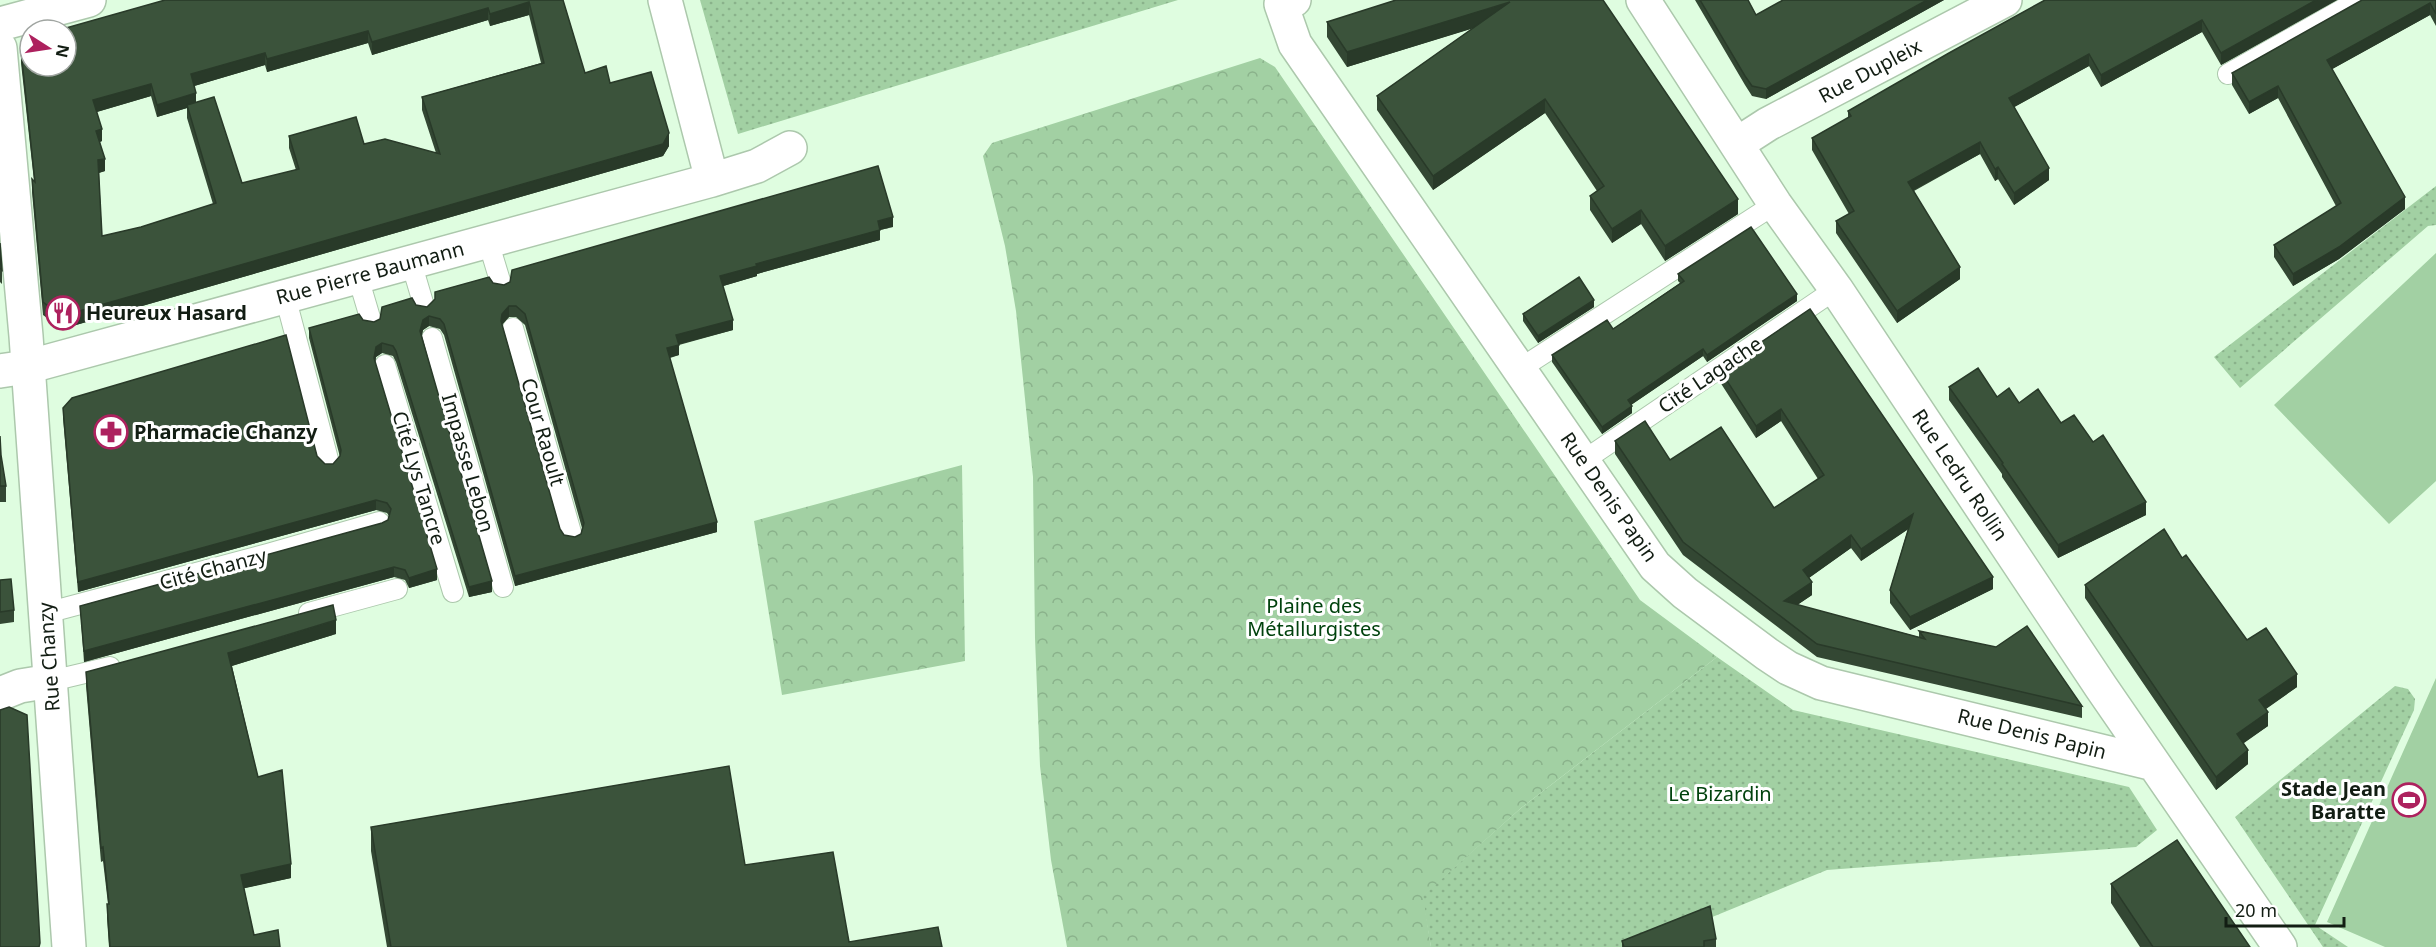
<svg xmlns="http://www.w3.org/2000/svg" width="2436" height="947" viewBox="0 0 2436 947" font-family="'Noto Sans',sans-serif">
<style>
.grass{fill:url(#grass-dots)}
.park{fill:url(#park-crowns)}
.pitch{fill:#a2d0a3}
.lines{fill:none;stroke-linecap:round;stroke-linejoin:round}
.service-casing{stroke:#acc8ac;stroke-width:22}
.minor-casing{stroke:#acc8ac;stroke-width:36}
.tertiary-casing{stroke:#acc8ac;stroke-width:36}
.service{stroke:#fff;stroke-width:20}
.minor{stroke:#fff;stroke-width:33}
.tertiary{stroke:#fff;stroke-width:33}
.wall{fill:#334733;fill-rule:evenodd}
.shaded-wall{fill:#293a29}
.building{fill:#3b533b;stroke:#293a29;stroke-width:1.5;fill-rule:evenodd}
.labels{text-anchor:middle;stroke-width:6;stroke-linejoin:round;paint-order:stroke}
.street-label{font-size:20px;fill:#121d13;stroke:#fff}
.poi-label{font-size:20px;font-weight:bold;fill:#121d13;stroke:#fff;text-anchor:start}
.park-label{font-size:20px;fill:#00420d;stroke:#fff}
</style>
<defs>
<pattern id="grass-dots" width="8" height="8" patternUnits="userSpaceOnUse" patternTransform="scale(1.5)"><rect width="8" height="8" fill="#a2d0a3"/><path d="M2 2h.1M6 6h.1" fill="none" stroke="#8ab28b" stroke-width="1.8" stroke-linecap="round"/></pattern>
<pattern id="park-crowns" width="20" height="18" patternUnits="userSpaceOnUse" patternTransform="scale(1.5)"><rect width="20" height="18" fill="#a2d0a3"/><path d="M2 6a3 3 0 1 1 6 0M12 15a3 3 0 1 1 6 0" fill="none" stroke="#8ab28b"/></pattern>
</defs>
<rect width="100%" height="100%" fill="#dffde0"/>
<path class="grass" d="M700 0H1178L738 134Z
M2436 186V225L2428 226 2240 388 2214 357Z
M1717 657 1793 710 2129 787 2157 830 2136 847 1827 870 1639 947H1431L1422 896 1521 808Z
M2395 686 2408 689 2415 699 2414 710 2315 925 2348 947H2323L2235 817Z"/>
<path class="park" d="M1260 58 1275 67 1640 600 1717 657 1521 808 1423 896 1431 947H1067L1051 860 1040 766 1035 638 1033 477 1016 311 1005 246 983 156 992 143Z
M962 465 965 661 782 695 754 521Z"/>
<path class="pitch" d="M2436 253V481L2389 524 2274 405Z
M2436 678V947H2385L2327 922Z"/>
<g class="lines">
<g class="service-casing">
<path id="service" d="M2228 74 2359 0
M488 241 501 284
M411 262 424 306
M358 277 371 321
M285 296 329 463
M513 328 572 536
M432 338 503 587
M385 365 453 592
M1521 368 1775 204
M1583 461 1836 289
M46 613 268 554 379 522
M309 613 397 589
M51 681 110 667"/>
</g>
<g class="minor-casing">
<path id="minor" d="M665 0 712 180
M1294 0 1281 4 1295 44 1655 566 1685 593 1767 654 1788 668 1821 683 2154 764
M1643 0 1775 204 1836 289 2101 687 2280 947
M0 24 89 0
M1737 144 1768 124 2005 0
M0 371 27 367 712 180 757 166 790 148
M0 694 20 686 51 681"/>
</g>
<g class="tertiary-casing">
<path id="tertiary" d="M0 48 26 336 69 947"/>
</g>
<use href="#service" class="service"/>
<use href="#minor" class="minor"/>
<use href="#tertiary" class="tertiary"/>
</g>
<path class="wall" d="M563 0 585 73 610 83 669 146 663 156 62 329 43 315 32 192V179L34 181 21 63V51L66 30ZM529 15 541 63 422 97V110L436 153 289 136V148L296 170 242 183 196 103 194 86 265 65 267 72 368 43 372 55 488 20 490 26ZM151 96 157 117 187 108V118L213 204 141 227 102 236 99 173 105 171 100 142 102 141 97 112Z
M1603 0 1738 214 1665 261 1641 224 1612 243 1590 210V196L1597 191 1545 113 1433 190 1377 110V96L1473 28 1347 67 1327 37V22Z
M1695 0H1748L1756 15 1783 0H1944L1766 99 1752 96 1745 85Z
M2045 0H2337L2221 65 2202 32 2101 87 2089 66 2014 107 2049 180 2014 205 1998 179 1995 181 1980 154 1914 191 1960 279 1897 323 1836 233V221L1849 214 1812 150V138L1848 118V111Z
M2436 0V26L2430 15 2332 69 2405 209 2339 259 2293 286 2274 257V245L2336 206 2278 98 2249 114 2232 85V73Z
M893 227 880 230V240L757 274V276L723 286 733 330 679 345V355L670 358 717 532 515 586 444 335 440 329 429 326 423 330 422 336 492 592 469 597 396 362 393 356 382 353 376 357 375 363 437 580 409 588 405 580 394 577 84 662 80 606 382 523 388 520 389 516 387 513 376 510 78 592 63 418V408L317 456 325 464H333L340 457 309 338V328L363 320 374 322 416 305 427 307 493 283 504 285ZM509 317H516L525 325 582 528 581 534 575 537 564 535 560 529 502 324Z
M0 243 2 270V284L0 282Z
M1678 274 1797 301 1707 362 1703 356 1631 405 1632 413 1602 434 1552 362V355L1613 329 1680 283 1678 281Z
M1594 307 1538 343 1523 321V314Z
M1810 309 1993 589 1910 630 1890 603V590L1908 529 1861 561 1851 548 1809 578 1812 595 1797 605 1919 637V631L2082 706V718L1817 657 1683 555 1615 454V441L1670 460 1774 508 1818 479 1781 421 1756 438 1720 382V370Z
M1949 387 1997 397 2019 403 2061 423 2093 442 2146 515 2058 558 2002 477V474L1949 400Z
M0 436 1 455 6 486V502H0Z
M2182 558 2247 640 2297 687 2265 709 2268 726 2243 743 2248 764 2216 790 2085 598V585Z
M0 580 14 610V622L0 624Z
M336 634 232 666 258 777 291 878 244 888 254 935 280 947H109L107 918V904H108L103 861 101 862 86 686V672Z
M371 827 745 865 849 942 942 947H387L371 851Z
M2111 884 2250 947H2140L2111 903Z
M1716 939V947H1622V941Z"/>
<path class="shaded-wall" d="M1927 0H1944L1766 99V89Z
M2316 0H2337L2221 65V53Z
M529 2V15L490 26V14Z
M1510 2V17L1347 67V52Z
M2430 3V15L2327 72V60Z
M488 8V20L372 55V42Z
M2202 20V32L2101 87V75Z
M368 31V43L267 72V59Z
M265 53V65L191 87V74Z
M2089 54V66L2009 110V98Z
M151 84V96L93 113V100Z
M2278 86V98L2249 114V102Z
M196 93V105H187V108L157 117V105Z
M1545 99V113L1433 190V176Z
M102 129V141L96 143V131Z
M669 133V146L663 156 62 329V316Z
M1980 142V154L1908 193V182Z
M105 159V171L98 173V160Z
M1998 167V179L1995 181V169Z
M2049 168V180L2014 205V193Z
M2405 197V209L2339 259 2293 286V274Z
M1738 199V214L1665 261V246Z
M1641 210V224L1612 243V229Z
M893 217V227L880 230V240L757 274V276L720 287V276L878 221Z
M1960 267V279L1897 323V311Z
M1797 294V301L1707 362V355Z
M1594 300V307L1538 343V336Z
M509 306V317L502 325V314Z
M429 316V326L423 330 420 341V331L423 320Z
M733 320V330L676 345V335Z
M382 343V353L376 357 374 368V358L376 347Z
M679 345V355L667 358V348Z
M1703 349V356L1628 407V400Z
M1632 406V413L1602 434V427Z
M1781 409V421L1756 438V426Z
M376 500V510L78 592V582Z
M2146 502V515L2058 558V545Z
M1913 514V526L1861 561V549Z
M717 522V532L515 586V576Z
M1851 535V548L1803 582V570Z
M394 567V577L84 662V651Z
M437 569V580L409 588V578Z
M1993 577V589L1910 630V617Z
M492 581V592L469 597V587Z
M1812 582V595L1784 614V601Z
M336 620V634L228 667V653Z
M2297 674V687L2259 714V700Z
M2268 712V726L2237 748V734Z
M2248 750V764L2216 790V777Z
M291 864V878L241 889V875Z"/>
<path class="building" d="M165 0H563L585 73 606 66 610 83 651 72 669 133 663 144 62 316 43 302 32 179 35 182 21 51 30 38V66H66V30H59ZM529 2 544 63 422 97 440 154 385 139 364 144 356 117 289 136 299 169 242 183 214 97 187 105 216 203 141 227 102 236 98 160 105 159 96 131 102 129 93 100 151 84 157 105 196 93 191 74 265 53 267 59 368 31 372 42 488 8 490 14Z
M1396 0H1603L1738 199 1665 246 1641 210 1612 229 1590 196 1604 186 1545 99 1433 176 1377 96 1510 2 1347 52 1327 22Z
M1700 0H1748L1756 15 1783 0H1927L1766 89 1752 86 1745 76Z
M2045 0H2316L2221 53 2202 20 2101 75 2089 54 2009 98 2049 168 2014 193 1998 167 1995 169 1980 142 1908 182 1960 267 1897 311 1836 221 1854 211 1812 138 1851 116 1848 111 1949 53Z
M2362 0H2436V14L2430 3 2327 60 2405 197 2339 247 2293 274 2274 245 2341 203 2278 86 2249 102 2232 73Z
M878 166 893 217 878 221 880 230 756 264 757 266 720 276 733 320 676 335 679 345 667 348 717 522 515 576 444 324 440 319 429 316 423 320 420 331 492 581 469 587 396 351 393 346 382 343 376 347 374 358 437 569 409 578 405 570 394 567 84 651 80 606 382 523 388 520 391 509 387 503 376 500 78 582 63 408 72 398 286 335 317 456 325 464H333L340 456 341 450 309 328 359 314 363 320 374 322 380 319 382 307 412 298 416 305 427 307 435 299V292L489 277 493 283 504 285 510 282 512 270ZM509 306H516L525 314 584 523 581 534 575 537 564 535 560 529 501 321 502 314Z
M1751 227 1797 294 1707 355 1703 349 1628 400 1632 406 1602 427 1552 355 1607 320 1613 329 1684 281 1678 274Z
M0 243 2 270 0 268Z
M1579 277 1594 300 1538 336 1523 314Z
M1810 309 1993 577 1910 617 1890 590 1913 514 1861 549 1851 535 1803 570 1812 582 1784 601 1925 639 1919 631 1996 647 2027 626 2082 706 1817 644 1683 542 1615 441 1645 421 1670 460 1721 427 1774 508 1824 475 1781 409 1756 426 1720 370Z
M1978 368 1997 397 2009 388 2019 403 2038 389 2061 423 2074 415 2093 442 2103 435 2146 502 2058 545 2002 464 2003 463 1949 387Z
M0 436 1 455 6 486H0Z
M2164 529 2182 558 2186 555 2247 640 2266 628 2297 674 2259 700 2268 712 2237 734 2248 750 2216 777 2085 585Z
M11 579 14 610 0 612V580Z
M333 605 336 620 228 653 258 777 282 770 291 864 241 875 254 935 278 930 280 947H110L107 904H109L103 847 101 848 86 672Z
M9 707 27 715 40 943 39 947H0V710Z
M729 766 745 865 833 852 849 942 938 927 942 947H391L371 827Z
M2177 840 2250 947H2153L2111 884Z
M1710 906 1716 939 1704 941V947H1624L1622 941Z"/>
<defs>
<g id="restaurant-ring" transform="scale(1.725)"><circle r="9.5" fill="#fff" stroke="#ad215e" stroke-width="1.5"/><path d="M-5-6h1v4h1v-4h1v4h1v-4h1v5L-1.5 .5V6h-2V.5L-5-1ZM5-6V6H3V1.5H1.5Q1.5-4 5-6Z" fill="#ad215e"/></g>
<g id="pharmacy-ring" transform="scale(1.725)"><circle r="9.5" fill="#fff" stroke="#ad215e" stroke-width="1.5"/><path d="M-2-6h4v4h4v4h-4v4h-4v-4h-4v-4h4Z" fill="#ad215e"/></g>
<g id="stadium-ring" transform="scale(1.725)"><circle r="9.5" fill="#fff" stroke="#ad215e" stroke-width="1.5"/><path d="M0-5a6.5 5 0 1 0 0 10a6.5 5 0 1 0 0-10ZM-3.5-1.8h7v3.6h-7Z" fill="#ad215e"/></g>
</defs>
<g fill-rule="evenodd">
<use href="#restaurant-ring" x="63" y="313"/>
<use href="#pharmacy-ring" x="111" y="432"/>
<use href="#stadium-ring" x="2409" y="800"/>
</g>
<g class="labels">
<g class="street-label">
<text transform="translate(1870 71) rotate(-28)" y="7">Rue Dupleix</text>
<text transform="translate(370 273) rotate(-15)" y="7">Rue Pierre Baumann</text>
<text transform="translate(1710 375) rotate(-34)" y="7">Cité Lagache</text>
<text transform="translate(543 432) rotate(74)" y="7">Cour Raoult</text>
<text transform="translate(468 463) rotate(74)" y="7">Impasse Lebon</text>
<text transform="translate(1960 475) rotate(56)" y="7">Rue Ledru Rollin</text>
<text transform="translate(419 478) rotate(73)" y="7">Cité Lys Tancre</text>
<text transform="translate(1609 497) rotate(55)" y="7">Rue Denis Papin</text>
<text transform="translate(213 569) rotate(-15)" y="7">Cité Chanzy</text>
<text transform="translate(49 657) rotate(-94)" y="7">Rue Chanzy</text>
<text transform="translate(2032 734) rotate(14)" y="7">Rue Denis Papin</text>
</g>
<g class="poi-label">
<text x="86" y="320">Heureux Hasard</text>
<text x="134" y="439">Pharmacie Chanzy</text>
<text x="2386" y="796" text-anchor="end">Stade Jean<tspan x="2386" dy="23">Baratte</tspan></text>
</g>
<g class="park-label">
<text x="1314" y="613">Plaine des<tspan x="1314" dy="23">Métallurgistes</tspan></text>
<text x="1720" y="801">Le Bizardin</text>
</g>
</g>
<g transform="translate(48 48) rotate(102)"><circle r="28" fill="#ffffff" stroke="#a0a5a1" stroke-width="1.5"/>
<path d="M0-4.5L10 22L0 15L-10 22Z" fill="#ad215e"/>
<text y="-9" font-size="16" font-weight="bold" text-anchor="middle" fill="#121d13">N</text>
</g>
<path d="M2226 917v9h118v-9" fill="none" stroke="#121d13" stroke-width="3"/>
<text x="2235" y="917" font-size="18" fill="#121d13" stroke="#ffffff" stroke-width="4.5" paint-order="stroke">20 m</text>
</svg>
